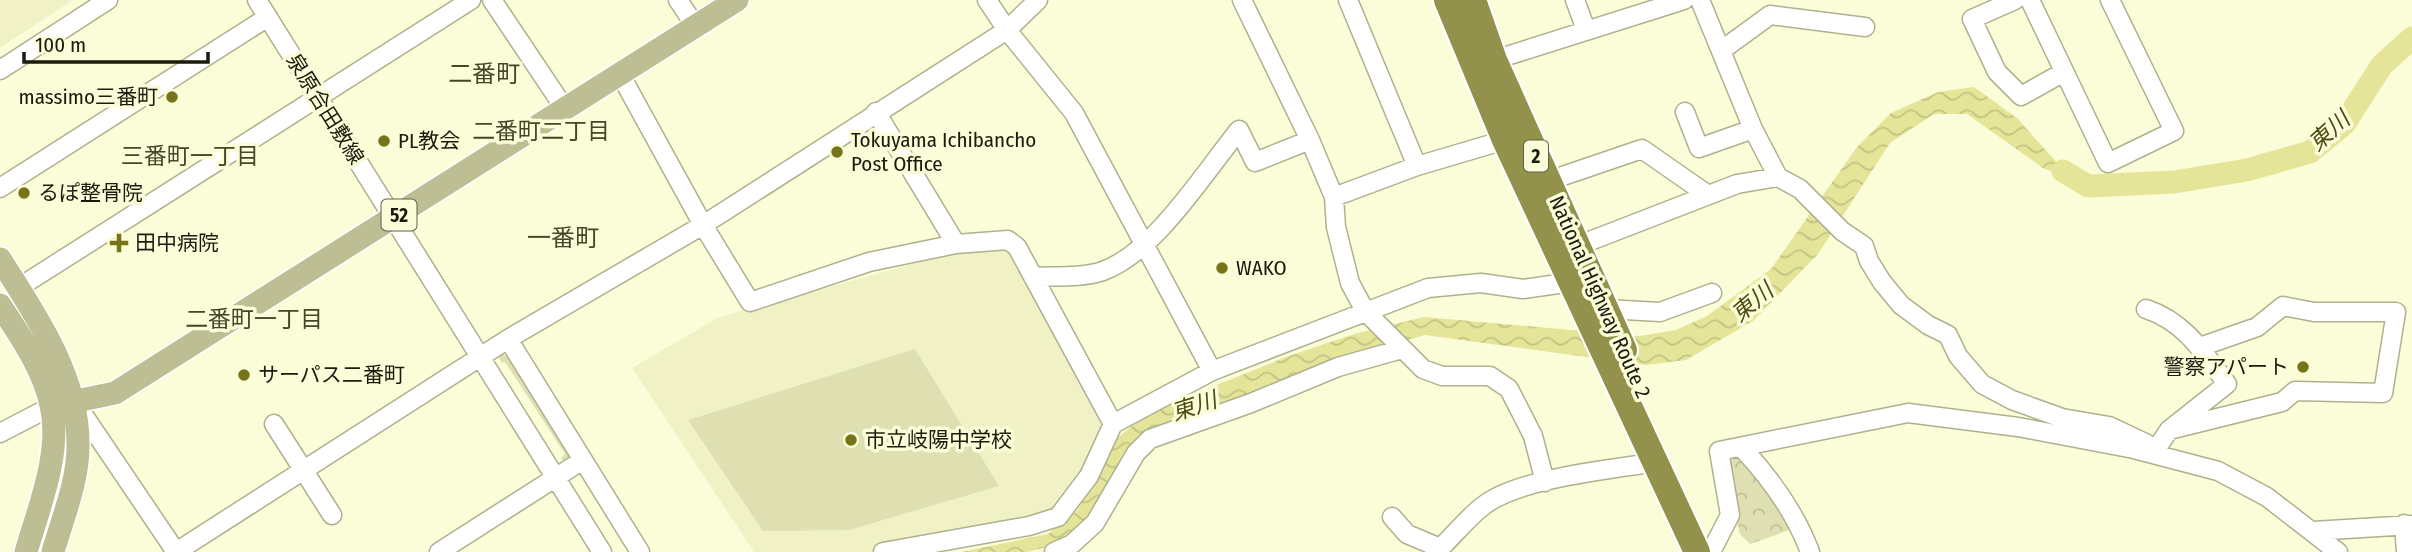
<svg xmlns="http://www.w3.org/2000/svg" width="2412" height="552" viewBox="0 0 2412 552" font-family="'Fira Sans Condensed','Noto Sans JP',sans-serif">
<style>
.built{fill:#f0f2c6}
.grass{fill:#dfe0b1}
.park{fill:url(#park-crowns)}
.water{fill:url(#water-waves)}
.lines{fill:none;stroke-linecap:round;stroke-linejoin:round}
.river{stroke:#e4e598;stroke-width:23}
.minor-casing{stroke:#afb08e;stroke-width:21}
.major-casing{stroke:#fff;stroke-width:26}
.highway-casing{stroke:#fff;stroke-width:30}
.minor{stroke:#fff;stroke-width:18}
.major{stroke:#bebe94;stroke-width:23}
.highway{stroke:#92924d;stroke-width:26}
.poi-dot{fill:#757419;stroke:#fbfdd8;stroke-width:2.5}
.labels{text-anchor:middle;stroke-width:7;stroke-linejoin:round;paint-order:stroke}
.shield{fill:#fbfdd8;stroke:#5e5e4a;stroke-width:2}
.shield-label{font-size:19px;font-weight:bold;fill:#1a1a0d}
.poi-label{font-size:21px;fill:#1a1a0d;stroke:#fbfdd8;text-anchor:start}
.street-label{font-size:21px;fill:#1a1a0d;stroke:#fbfdd8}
.neighbourhood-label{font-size:23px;fill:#454527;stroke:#fbfdd8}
.water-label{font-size:23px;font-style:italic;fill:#4c4b11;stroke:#fbfdd8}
.quarter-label{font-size:24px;fill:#454527;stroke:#fbfdd8}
</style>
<defs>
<pattern id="park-crowns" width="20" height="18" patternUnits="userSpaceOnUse" patternTransform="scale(1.75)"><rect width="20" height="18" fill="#dfe0b1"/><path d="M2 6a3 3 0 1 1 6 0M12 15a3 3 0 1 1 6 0" fill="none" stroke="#bfc097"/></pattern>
<pattern id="water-waves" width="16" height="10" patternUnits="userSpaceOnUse" patternTransform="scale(1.75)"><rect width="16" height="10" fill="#e4e598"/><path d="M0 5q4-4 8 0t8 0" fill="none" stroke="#c3c482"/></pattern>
</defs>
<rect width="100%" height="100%" fill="#fbfdd8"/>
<path class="built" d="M0 0H73L0 48Z
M1009 238 1113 424 1058 517 883 552H754L632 368 719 317Z"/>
<path class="grass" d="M915 349 999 486 849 530 763 531 688 420Z
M503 354 509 358 569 451 572 461 567 465 561 458 565 454 505 362 502 363 498 356Z"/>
<path class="park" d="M1741 452 1798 527 1750 544 1740 534 1721 455Z"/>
<path class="water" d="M1974 87 2017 118 2060 166 2088 186 2043 168 1967 114H1934L1890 143 1818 254 1753 321 1686 360 1646 365 1425 335 1303 370 1132 443 1091 516 1061 543 1028 552H961L1048 534 1077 511 1115 440 1147 413 1286 357 1354 334 1424 317 1640 336 1676 330 1707 316 1771 269 1857 147 1891 113 1938 92Z"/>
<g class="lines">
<path class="river" d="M2063 171 2088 186 2174 182 2247 170 2310 152 2344 124 2382 65 2412 38"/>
<g class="minor-casing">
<path id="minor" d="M257 0 602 552
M492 0 565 109
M678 0 696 27
M987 0 1007 30 1074 113 1212 371
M1242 0 1310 140 1334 197 1336 227 1350 283 1365 311 1423 369 1442 376H1490L1509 389 1533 436 1545 482
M1348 0 1417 166
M1575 0 1586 30
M1700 0 1753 129 1778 177 1800 189 1842 231 1864 246 1869 261 1882 282 1901 305 1928 325 1948 335 1958 356 1982 384 2012 400 2062 418 2109 426 2147 444
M2015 0 1972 19 1997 72 2021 96 2064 72
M2030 0 2108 163 2174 131 2110 0
M1722 50 1770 15 1865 27
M1494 60 1684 0
M0 70 108 0
M620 74 703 225 750 302 869 262 956 244 1008 240 1017 247 1113 424
M876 112 956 244
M1685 112 1699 148 1753 129
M1548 181 1642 149 1708 195
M0 188 268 17
M1334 197 1417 166 1505 140
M1577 246 1737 184 1778 177
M1033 277C1055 276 1083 278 1103 271 1155 252 1204 173 1239 130L1255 162 1310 140
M18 288 471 0
M1599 304 1606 309 1660 312 1712 293
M2146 309C2184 321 2204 353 2227 384L2169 430 2153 454
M508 339 640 552
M74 401 176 552
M274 424 332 515
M2169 430 2282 402 2295 391 2383 393 2396 312H2314L2283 306 2257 327 2200 347
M0 433 52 406
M1743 449C1772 480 1795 512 1810 552
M1392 517 1407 534 1440 548
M2404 524 2406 552
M2313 531 2412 525
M1714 546 1730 515 1719 451 1908 413 2018 427 2134 449 2218 471 2267 497 2338 552
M176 552 508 339 703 225 1007 30 1038 0
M439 552 583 460
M883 552 1029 526 1058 517 1089 476 1113 424 1212 371 1428 288 1481 283 1523 289 1572 282 1578 286
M1054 552 1072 544 1095 523 1136 453 1150 439 1251 403 1338 367 1402 349
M1436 552C1452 538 1466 519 1483 506 1518 478 1613 469 1657 462"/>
</g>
<g class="major-casing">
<path id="major" d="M0 259C35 314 78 376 78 443 79 479 63 517 53 552
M0 305C20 336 43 368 51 405 62 452 39 507 26 552
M52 406 115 393 737 0"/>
</g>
<g class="highway-casing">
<path id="highway" d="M1447 0 1505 140 1697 552
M1473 0 1494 60 1624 350"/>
</g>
<use href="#minor" class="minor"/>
<use href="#major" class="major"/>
<use href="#highway" class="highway"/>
</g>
<g class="poi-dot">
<circle cx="172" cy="97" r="7"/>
<circle cx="384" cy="141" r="7"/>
<circle cx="837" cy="152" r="7"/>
<circle cx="24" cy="193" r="7"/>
<path d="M115.5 232.5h7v7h7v7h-7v7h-7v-7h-7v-7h7z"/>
<circle cx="1222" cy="268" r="7"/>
<circle cx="2303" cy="367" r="7"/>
<circle cx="244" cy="375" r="7"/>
<circle cx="851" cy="440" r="7"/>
</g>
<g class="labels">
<g class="shield">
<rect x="1524" y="140.5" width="24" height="31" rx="5"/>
<rect x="381.5" y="199.5" width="35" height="31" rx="5"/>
</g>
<g class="shield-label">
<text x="1536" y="163">2</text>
<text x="399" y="222">52</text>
</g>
<g class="poi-label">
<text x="158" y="104" text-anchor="end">massimo三番町</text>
<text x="851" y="147">Tokuyama Ichibancho<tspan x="851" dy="24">Post Office</tspan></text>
<text x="398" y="148">PL教会</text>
<text x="38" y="200">るぽ整骨院</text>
<text x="135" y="250">田中病院</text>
<text x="1236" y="275">WAKO</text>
<text x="2289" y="374" text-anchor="end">警察アパート</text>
<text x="258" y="382">サーパス二番町</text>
<text x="865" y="447">市立岐陽中学校</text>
</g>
<g class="street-label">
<text transform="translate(325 109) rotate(58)" y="7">泉原合田敷線</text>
<text transform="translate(1600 297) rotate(66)" y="7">National Highway Route 2</text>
</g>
<g class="neighbourhood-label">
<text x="541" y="139">二番町二丁目</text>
<text x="190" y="164">三番町一丁目</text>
<text x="254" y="327">二番町一丁目</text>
</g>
<g class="water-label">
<text transform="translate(2329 131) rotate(-42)" y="8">東川</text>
<text transform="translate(1752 302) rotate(-40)" y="8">東川</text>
<text transform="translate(1194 406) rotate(-18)" y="8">東川</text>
</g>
<g class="quarter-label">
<text x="484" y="82">二番町</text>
<text x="563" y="246">一番町</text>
</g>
</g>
<path d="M24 52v10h184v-10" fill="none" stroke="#1a1a0d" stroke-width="3.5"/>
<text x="35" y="52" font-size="21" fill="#1a1a0d" stroke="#fbfdd8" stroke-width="5" paint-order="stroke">100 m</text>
</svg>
